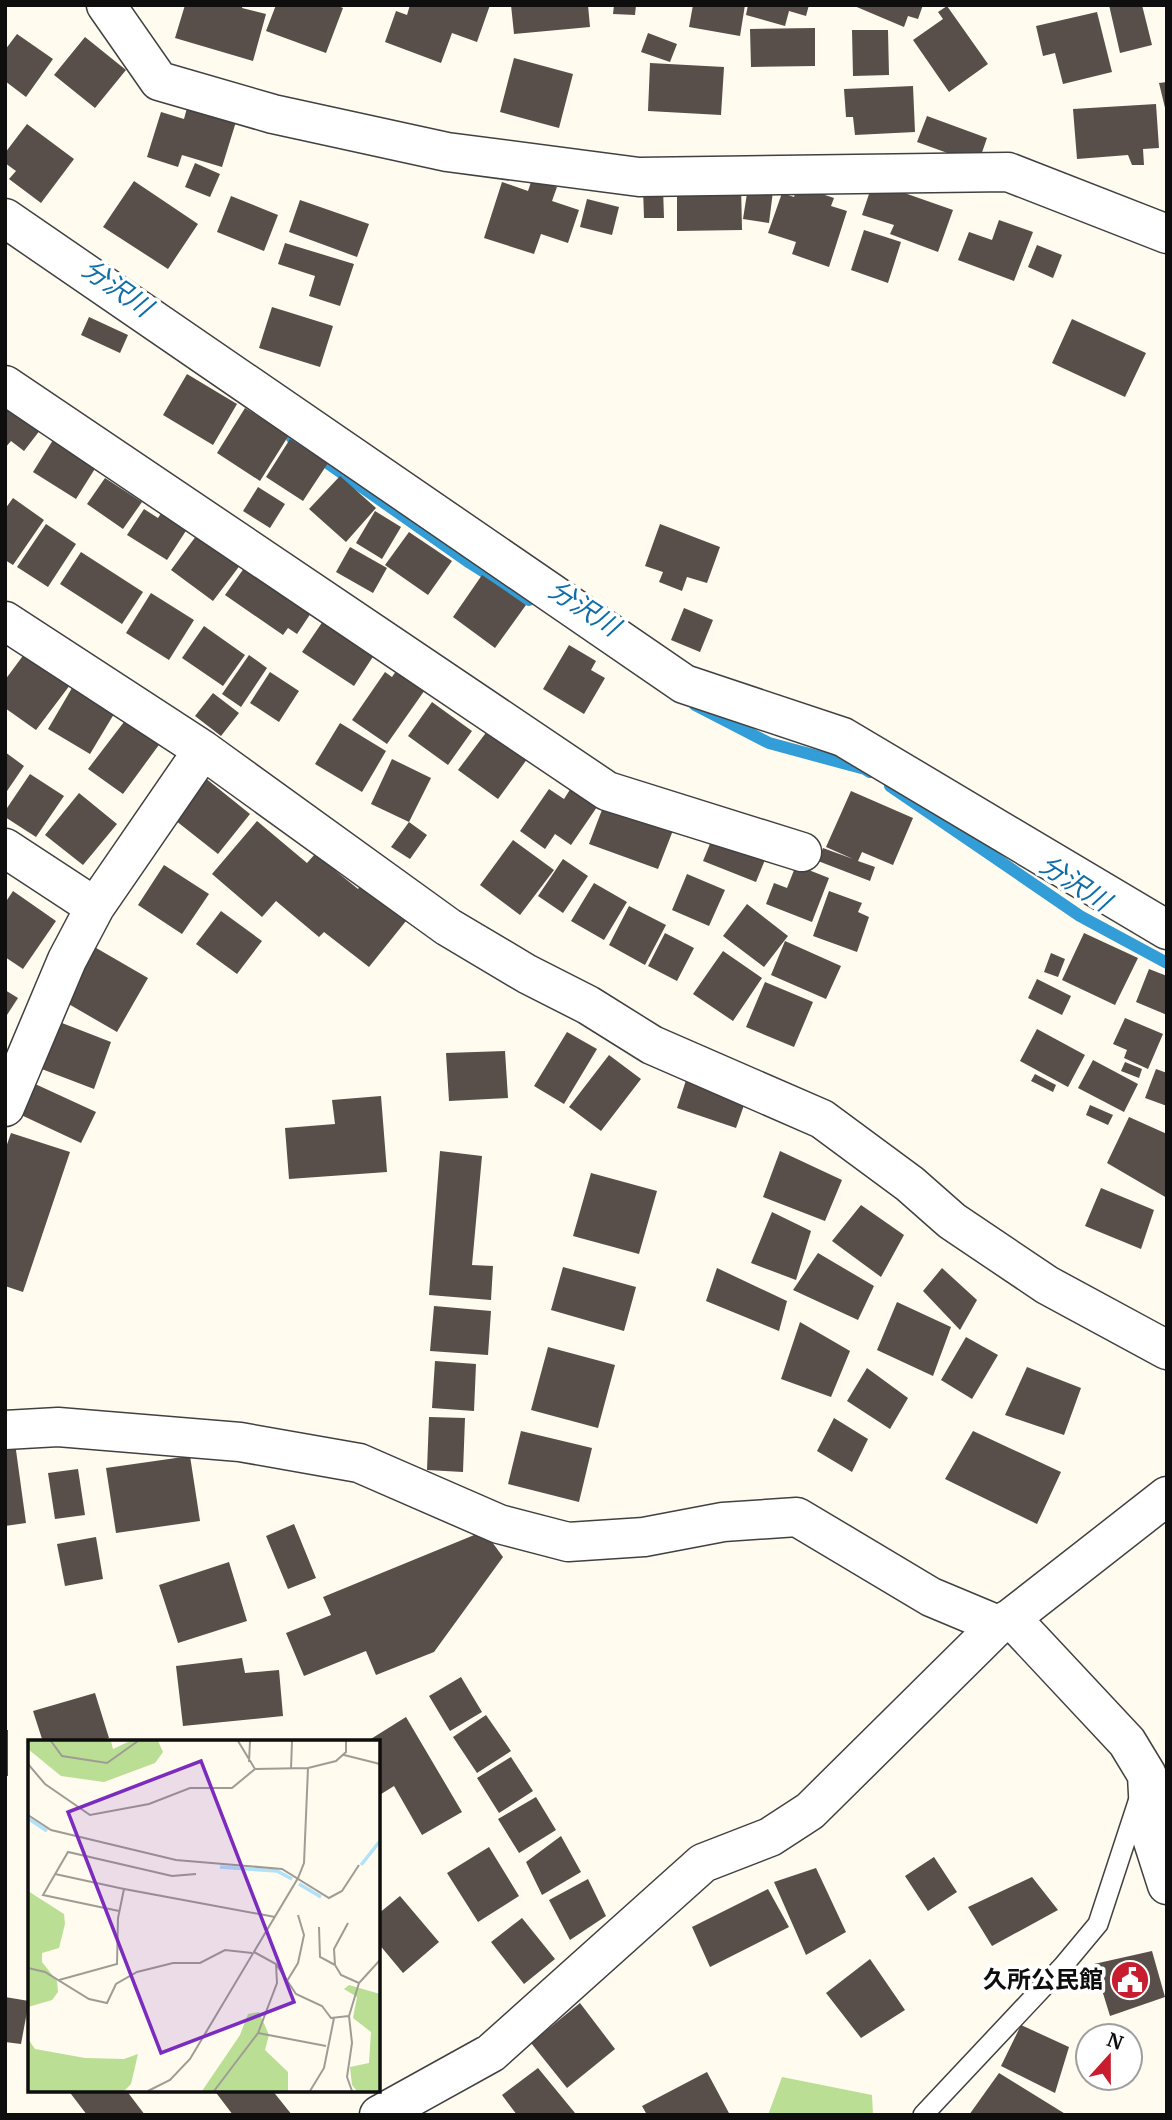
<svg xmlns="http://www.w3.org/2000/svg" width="1172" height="2120" viewBox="0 0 1172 2120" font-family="Merriweather,'Noto Sans JP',serif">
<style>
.forest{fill:#b9de94}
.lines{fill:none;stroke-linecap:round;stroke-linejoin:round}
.stream{stroke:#329dd6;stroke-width:12}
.building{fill:#584e4a}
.lane-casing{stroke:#414141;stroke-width:22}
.street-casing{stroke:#414141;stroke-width:41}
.lane{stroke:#fff;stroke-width:19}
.street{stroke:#fff;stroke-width:38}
.labels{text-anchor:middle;stroke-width:7;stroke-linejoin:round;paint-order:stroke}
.poi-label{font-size:24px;font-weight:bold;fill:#0e0e0e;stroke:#fff;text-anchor:end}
.water-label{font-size:26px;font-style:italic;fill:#0f6da8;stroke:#fff}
.inset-river{fill:none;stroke:#b0e2fa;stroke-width:3.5}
.inset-road{fill:none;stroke:#9f9c95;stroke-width:2}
.view{fill:#7b2cbf;fill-opacity:0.15;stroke:#7b2cbf;stroke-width:3.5}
.inset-edge{fill:none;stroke:#0e0e0e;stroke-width:3.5}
</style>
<rect width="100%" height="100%" fill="#fffbef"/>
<path class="forest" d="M782 2077 872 2095 873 2115H768Z"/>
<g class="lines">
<path class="stream" d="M292 438 470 563 529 600
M695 705 769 743 865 769 870 772
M890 786 1080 916 1167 963"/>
</g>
<path class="building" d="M185 5H243L242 8 266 14 253 61 175 38Z
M276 5H336L343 8 326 53 266 31Z
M410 5H490L477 42 452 33 441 63 385 42 396 11 407 15Z
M511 5H588L590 27 514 34Z
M614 5H636L635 15 613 14Z
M693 5H745L740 36 689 27Z
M748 5H809L806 16 789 11 785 26 746 15Z
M852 5H923L918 19 908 16 904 27Z
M1109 5H1142L1152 45 1120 53Z
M947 6 988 64 949 92 913 40 943 19 938 12Z
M1097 12 1112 72 1063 84 1055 53 1043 56 1036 26Z
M815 28V66L751 67 750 29Z
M852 30H888L889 75 853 76Z
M648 33 677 44 670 62 641 52Z
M17 34 53 59 26 97 5 81V50Z
M85 37 126 70 95 108 54 75Z
M514 58 573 74 559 128 500 112Z
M650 63 724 67 721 115 648 111Z
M1167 82V112H1166L1159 83Z
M913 86 915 132 855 135 853 117H846L844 89Z
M190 97 239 112 222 167 182 155 178 167 147 157 161 112 184 119Z
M1156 104 1159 148 1143 149 1144 165H1132L1128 155 1077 159 1073 109Z
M927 116 987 138 978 164 917 142Z
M27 124 74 159 41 203 9 179 16 171 5 163V153Z
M195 163 220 174 210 197 185 187Z
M532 179 557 187 552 201 579 210 568 243 541 234 534 254 484 238 502 182 528 191Z
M134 181 198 224 168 269 103 227Z
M873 182 953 210 938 252 890 234 894 225 862 215Z
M741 185 742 230 677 231V186Z
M798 186 834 198 831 206 847 211 829 267 792 254 796 242 768 233 782 193 794 197Z
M663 187 664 218H644L643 188Z
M748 187 773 191 769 223 743 219Z
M231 196 278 215 264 251 217 232Z
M587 199 619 207 612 235 580 227Z
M300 200 369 224 357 257 289 232Z
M999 220 1033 232 1014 281 958 260 969 232 992 240Z
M864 230 901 242 888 283 851 270Z
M285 243 354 264 340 306 309 296 315 276 278 264Z
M1037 245 1062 255 1053 278 1028 267Z
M272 307 333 326 320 367 259 348Z
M89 317 128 335 120 353 81 335Z
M1072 319 1146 353 1125 397 1052 363Z
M187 374 237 404 213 445 163 415Z
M5 399 44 425 24 451 11 441 5 448Z
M245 408 289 435 260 481 217 453Z
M63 424 106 451 76 499 33 472Z
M290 439 328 463 303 501 266 477Z
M340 476 376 508 346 542 309 509Z
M105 478 142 502 123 529 87 504Z
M258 487 285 504 270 528 243 511Z
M13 498 44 520 13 565 5 560V509Z
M168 502 193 520 167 560 127 535 144 509 158 518Z
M375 511 401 527 382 559 356 543Z
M46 524 76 544 48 587 17 567Z
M660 524 720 547 707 583 687 577 682 591 659 582 663 572 645 566Z
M202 528 244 560 213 601 171 570Z
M409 532 452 561 428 595 385 565Z
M350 547 387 568 373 593 336 572Z
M81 552 143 592 122 624 60 584Z
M252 557 311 613 297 634 288 628 283 635 225 595Z
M482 575 526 605 495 648 453 617Z
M151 593 194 620 169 660 126 633Z
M336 602 387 635 354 686 302 652Z
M684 608 713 620 700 652 671 640Z
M204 626 245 655 223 686 182 658Z
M569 645 596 661 591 670 605 678 584 714 543 689Z
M25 653 70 685 36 730 5 708V680Z
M249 655 267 668 241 707 222 694Z
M405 658 434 677 387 744 352 720 385 672 392 677Z
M270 672 299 691 279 722 250 703Z
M72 688 114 714 90 754 48 729Z
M213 693 239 713 221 736 195 716Z
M432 702 472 731 448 765 408 736Z
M127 718 161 742 123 794 88 769Z
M494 722 533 751 498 799 458 770Z
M340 723 386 751 362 792 315 764Z
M5 752 24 766 5 794Z
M392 759 431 778 409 822 371 804Z
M199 773 250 814 218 854 166 813Z
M30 774 64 796 36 837 5 817V811Z
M571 788 597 807 571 845 555 834 545 849 520 831 549 789 564 799Z
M851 791 913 818 893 865 862 852 858 861 875 867 870 881 818 861 823 848 853 859 826 847Z
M79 793 117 824 83 865 45 835Z
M608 794 677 820 658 869 589 844Z
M257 821 307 863 315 854 358 889 364 881 410 916 369 967 324 932 319 937 276 901 262 917 212 874Z
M409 822 427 835 410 859 391 847Z
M716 829 769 850 756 882 703 861Z
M513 840 554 870 520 915 480 885Z
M563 859 588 876 563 913 538 896Z
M164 865 209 894 182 934 138 905Z
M796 865 829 878 812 922 766 904 774 883 787 888Z
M687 874 725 890 709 926 672 910Z
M594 883 627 902 604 940 571 921Z
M13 891 56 921 23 969 5 957V903Z
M829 891 862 903 858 912 869 917 857 952 813 936Z
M747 904 788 936 764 967 723 936Z
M629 906 666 925 645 965 609 945Z
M221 911 262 941 237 974 196 944Z
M665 933 694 948 677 981 648 966Z
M1084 933 1138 958 1115 1005 1062 980Z
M785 941 841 966 826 999 771 975Z
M91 945 148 978 117 1032 60 999Z
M723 951 762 978 733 1021 693 994Z
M1051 953 1065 959 1058 977 1044 972Z
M1149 969 1167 976V1015L1136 1002Z
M1037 979 1071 996 1062 1015 1028 998Z
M765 982 813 1002 794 1047 746 1027Z
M5 990 18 998 5 1018Z
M44 1016 111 1042 94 1089 26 1063Z
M1125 1018 1163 1034 1148 1069 1124 1058 1127 1050 1113 1044Z
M1037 1029 1085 1055 1068 1087 1020 1061Z
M567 1032 597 1049 564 1104 534 1086Z
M505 1051 508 1098 449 1101 446 1053Z
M609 1055 641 1079 601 1131 569 1107Z
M1093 1060 1138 1084 1124 1112 1078 1088Z
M1125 1062 1142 1069 1139 1078 1121 1071Z
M690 1068 750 1088 736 1128 677 1108Z
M1156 1069 1167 1073V1106L1145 1098Z
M1035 1074 1056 1085 1053 1092 1031 1081Z
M33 1083 96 1112 81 1143 19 1114Z
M381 1096 387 1172 289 1179 285 1128 335 1124 332 1100Z
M1090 1105 1113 1115 1108 1125 1086 1115Z
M1129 1117 1167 1134V1198L1107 1163Z
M11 1133 70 1152 23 1292 5 1286V1150Z
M440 1151 482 1156 472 1265 493 1266 491 1300 429 1295Z
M780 1151 842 1180 825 1221 763 1197Z
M591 1173 657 1191 639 1254 573 1236Z
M1101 1188 1154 1210 1141 1249 1085 1226Z
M861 1205 904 1235 881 1277 832 1241Z
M772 1212 811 1231 796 1280 751 1263Z
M818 1253 874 1286 858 1320 793 1290Z
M563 1267 636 1287 624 1331 551 1310Z
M717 1268 787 1301 779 1331 706 1301Z
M942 1268 977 1300 960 1330 923 1291Z
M897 1302 951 1327 933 1376 877 1350Z
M434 1306 491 1311 488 1355 430 1351Z
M800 1322 850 1351 831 1397 781 1379Z
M966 1337 998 1355 972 1399 941 1380Z
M548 1347 615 1365 598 1428 531 1410Z
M435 1361 476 1364 474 1411 432 1408Z
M1027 1367 1081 1388 1064 1435 1005 1415Z
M867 1368 908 1398 890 1429 847 1401Z
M429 1417 465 1418 463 1472 427 1470Z
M834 1418 868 1439 852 1472 817 1451Z
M521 1431 592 1448 579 1502 508 1484Z
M973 1431 1061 1472 1037 1524 945 1479Z
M15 1443 26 1523 5 1526V1444Z
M190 1456 200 1521 116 1533 106 1468Z
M78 1469 85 1515 55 1519 48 1473Z
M294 1524 316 1578 288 1589 266 1536Z
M484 1531 503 1557 434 1652 376 1675 366 1651 304 1676 286 1633 331 1615 323 1597Z
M96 1537 103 1579 65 1586 57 1544Z
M229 1562 247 1621 178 1643 159 1585Z
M242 1658 245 1673 279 1670 283 1716 183 1726 176 1666Z
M461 1677 482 1712 450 1731 429 1696Z
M95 1693 109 1738 95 1742H43L33 1711Z
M486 1715 511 1751 477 1773 453 1737Z
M406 1717 462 1812 422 1835 394 1786 378 1796V1742H366Z
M5 1730H8V1776H5Z
M511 1757 533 1791 499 1813 477 1778Z
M536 1797 556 1830 519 1853 498 1819Z
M561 1836 581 1872 542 1895 526 1862Z
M489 1847 519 1896 478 1922 447 1873Z
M934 1857 957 1892 928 1911 905 1876Z
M816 1868 846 1932 806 1955 774 1882Z
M1032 1877 1058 1910 992 1946 968 1907Z
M588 1879 606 1916 570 1940 549 1900Z
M768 1889 789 1927 710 1967 692 1927Z
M400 1896 439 1942 403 1973 378 1943V1914Z
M522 1918 555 1959 524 1984 491 1942Z
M1152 1951 1165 1997 1110 2016 1094 1964Z
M870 1959 905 2010 861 2038 826 1993Z
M5 1997 29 2001 21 2044 5 2042Z
M580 2003 615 2049 567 2088 531 2043Z
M1021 2025 1069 2047 1055 2093 1001 2066Z
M538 2068 575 2113 572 2115H517L502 2095Z
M707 2072 730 2115H647L642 2106Z
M999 2073 1067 2115H969Z
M68 2090H126L145 2115H87Z
M214 2090H272L292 2115H233Z"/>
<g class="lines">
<g class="lane-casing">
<path id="lane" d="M923 2115 1063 1966 1098 1924 1138 1802"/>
</g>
<g class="street-casing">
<path id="street" d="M106 5 159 81 273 114 447 152 639 177 1008 172 1167 234
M5 218 684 684 843 737 1167 930
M5 385 607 791 802 852
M5 621 203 750
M5 848 95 907
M5 1107 67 960 95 907 203 750 448 927 527 974 588 1005 652 1045 822 1119 910 1184 952 1221 1047 1285 1167 1350
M5 1430 58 1427 240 1442 359 1463 499 1524 568 1542 644 1537 723 1522 797 1517 931 1597 998 1625
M1011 1618 1127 1742 1147 1775 1150 1832 1167 1885
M379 2115 491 2053 703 1863 770 1837 810 1811 998 1625 1011 1618 1167 1496"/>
</g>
<use href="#lane" class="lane"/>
<use href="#street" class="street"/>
</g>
<defs>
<g id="civic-disc" transform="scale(2.0125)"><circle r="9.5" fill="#c71d2e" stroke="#fff"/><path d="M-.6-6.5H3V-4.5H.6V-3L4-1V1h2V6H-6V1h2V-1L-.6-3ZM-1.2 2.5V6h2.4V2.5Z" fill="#fff"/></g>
</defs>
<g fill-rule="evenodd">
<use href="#civic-disc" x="1130" y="1980"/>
</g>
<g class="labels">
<g class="poi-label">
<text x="1103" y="1988">久所公民館</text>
</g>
<g class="water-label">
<text transform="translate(117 288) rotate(35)" y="9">分沢川</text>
<text transform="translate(584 608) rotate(33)" y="9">分沢川</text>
<text transform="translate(1075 883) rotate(33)" y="9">分沢川</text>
</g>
</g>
<g transform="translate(28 1740)">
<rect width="352" height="352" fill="#fffbef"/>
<path d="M0 1H83L85 9 102 1H130L135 12 127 23 76 42 33 36 0 9ZM0 151 36 174 37 184 31 208 14 213V222L29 241 30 252 24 260 0 267ZM321 245 352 254V351H329L324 345 322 327 341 323 343 292 325 278 329 257 316 249ZM231 272 241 295 237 310 260 332V351H174L212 295 220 274ZM0 299 7 309 57 318 96 319 110 314 103 344 96 351H0Z" fill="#b9de94"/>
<path class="inset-river" d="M1 79 19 91M333 125 352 101M192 127 249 131 264 139M271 144 293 157"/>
<path class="inset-road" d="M23 1 34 16 79 23 110 1M210 1 227 29M316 15 352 24M221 22 222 1M0 24 17 44 62 75 121 64 162 48H204L227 29 280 28 308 21 318 12V1M263 29 264 1M0 75 23 90 148 120 254 129 301 158 314 151 331 125M27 134 96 149M91 171 15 155 40 112 144 136 168 134M320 183 306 209 307 225 313 235 331 243M291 187 292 217 307 225M226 212 248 224 268 254 294 266 303 278 321 276M0 228 17 232 61 259 79 263 88 244 109 232 145 223H172L197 210 224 213M31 240 89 224 90 178 96 149 247 177M259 241 270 223 276 195 270 175M230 293 298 306M120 351 142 340 162 319 270 138 276 123 280 28M186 351 230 293 249 243 248 224M282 351 296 328 306 278M324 351 319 337 324 303 321 276 331 243 352 220"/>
<path class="view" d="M173 21 266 262 133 313 40 72Z"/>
<rect width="352" height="352" class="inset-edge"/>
</g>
<rect width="1172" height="2120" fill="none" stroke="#0e0e0e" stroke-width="14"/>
<g transform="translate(1109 2057) rotate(21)"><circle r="33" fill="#ffffff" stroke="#9f9f9f" stroke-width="2"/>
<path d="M0-5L12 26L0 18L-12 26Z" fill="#c71d2e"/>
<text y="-10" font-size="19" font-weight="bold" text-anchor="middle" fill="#0e0e0e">N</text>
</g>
</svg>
